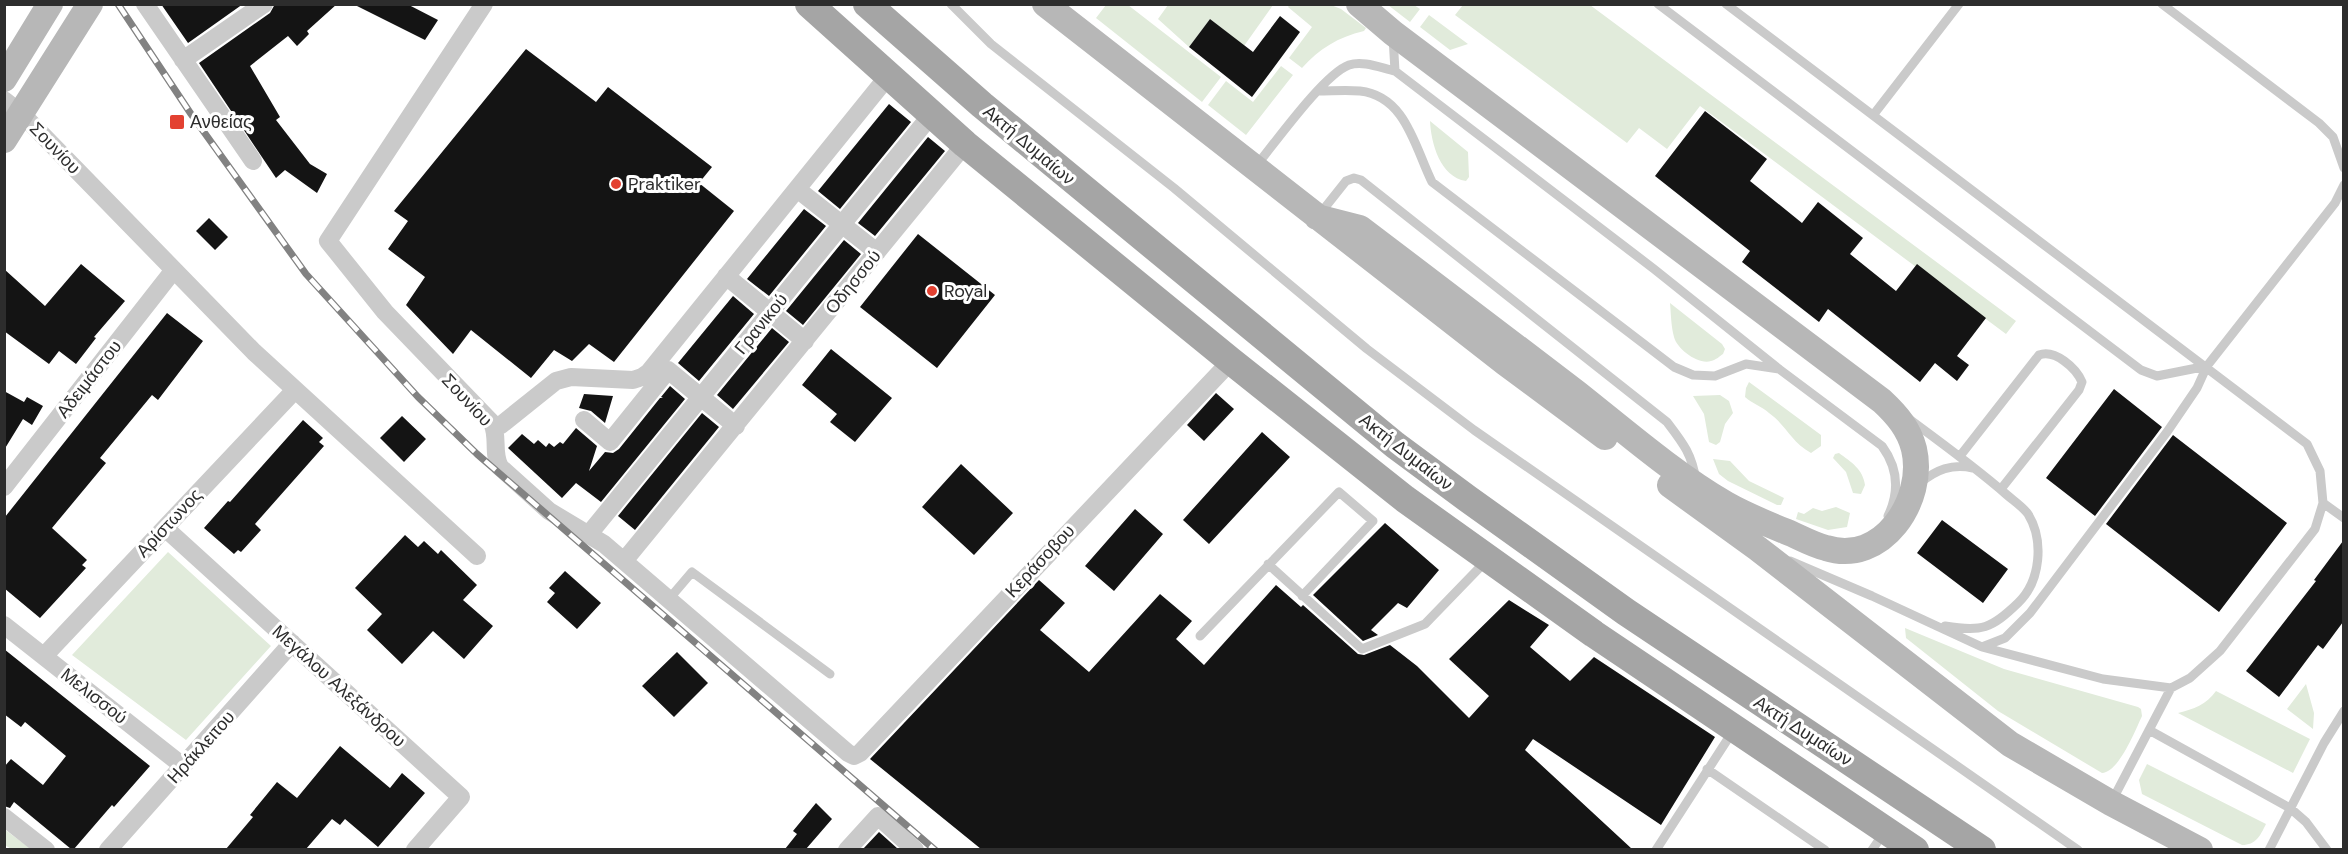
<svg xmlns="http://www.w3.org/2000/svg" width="2348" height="854" viewBox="0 0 2348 854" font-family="'DM Sans',sans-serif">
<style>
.green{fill:#e1ebdb}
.building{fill:#141414}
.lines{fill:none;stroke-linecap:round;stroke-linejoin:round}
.lane{stroke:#cacaca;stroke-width:9}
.street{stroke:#cacaca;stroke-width:18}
.secondary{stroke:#b7b7b7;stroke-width:26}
.primary{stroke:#a5a5a5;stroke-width:28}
.rail-casing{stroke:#828282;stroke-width:7}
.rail{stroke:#fff;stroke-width:4.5;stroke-dasharray:14;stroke-linecap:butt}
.poi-dot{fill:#e34131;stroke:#fff;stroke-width:2}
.labels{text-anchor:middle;stroke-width:6;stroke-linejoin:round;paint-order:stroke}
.poi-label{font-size:18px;fill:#2d2d2d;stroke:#fff;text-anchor:start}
.street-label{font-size:18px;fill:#2d2d2d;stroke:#fff}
</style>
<rect width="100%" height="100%" fill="#fff"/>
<path class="green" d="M1290 4 1331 5 1341 9 1366 28 1364 31C1338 37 1319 49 1302 68L1289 58 1312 27 1288 7Z
M1106 5H1128L1221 77 1202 102 1096 18Z
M1168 5H1273L1244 46 1210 19 1189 47 1158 19Z
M1388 5H1414L1420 9 1410 22Z
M1463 5H1590L2016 321 2006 334 1700 106 1667 149 1639 128 1627 143 1455 15Z
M1429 15 1468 44 1450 50 1420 27Z
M1281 66 1293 75 1246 135 1208 105 1226 81 1253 102Z
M1430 121 1468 152 1469 177 1466 181C1440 177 1431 143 1430 121Z
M1670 303 1722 344 1725 349 1723 354C1720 356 1716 360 1711 361 1698 365 1677 349 1674 337 1671 326 1671 314 1670 303Z
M1749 382 1821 435V446L1811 453C1790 441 1787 426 1769 413 1761 406 1753 404 1745 397L1746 388Z
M1720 395 1729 401 1733 413 1725 424 1720 442 1716 445 1709 442 1704 414 1693 396Z
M1839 453C1851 462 1863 469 1865 485L1861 494 1853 493 1846 472 1833 458 1835 454Z
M1713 459 1730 461 1749 481 1784 498 1781 505H1777L1728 481 1719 474Z
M1836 507 1850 513 1847 527 1828 530 1796 519 1798 512 1804 514 1813 508 1822 511Z
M168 552 271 646 186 740 72 655Z
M1905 628 2004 669 2138 707 2141 709 2142 716C2135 731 2119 772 2102 773L1998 711 1906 638Z
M2306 684 2314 713 2313 729 2287 709Z
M2216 691 2310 739 2293 773 2178 713C2194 709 2206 705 2216 691Z
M2147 764 2266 824C2260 836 2256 845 2242 845L2142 794 2139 780Z
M4 829 31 849H11L5 845Z"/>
<path class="building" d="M161 4H243L188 43Z
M275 4H337L307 31 309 34 297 46 288 36 250 66 280 117 276 120 310 164 327 174 317 193 285 170 276 178 199 63 270 13Z
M353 4H407L438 20 425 40Z
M1280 16 1300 32 1252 97 1189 47 1210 19 1253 52Z
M526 49 596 102 608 87 712 167 699 183 734 211 614 362 589 344 572 361 554 350 531 378 471 330 453 354 406 305 425 277 388 249 408 221 394 211Z
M889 104 911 122 840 209 818 191Z
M1705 111 1767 159 1750 181 1802 223 1818 202 1863 238 1850 254 1896 291 1917 264 1986 318 1957 356 1969 365 1957 381 1935 363 1920 382 1828 309 1819 322 1742 262 1750 251 1655 176Z
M928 137 945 151 875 236 858 223Z
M804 209 826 226 769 296 747 279Z
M209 218 228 237 215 250 196 231Z
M918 234 995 295 937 368 860 307Z
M844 240 861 254 803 325 786 311Z
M81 264 125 301 94 337 96 338 76 364 59 351 49 364 4 331V269L45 306Z
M733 296 754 314 699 381 678 363Z
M167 313 203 341 158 400 152 395 100 458 106 463 52 528 87 560 82 565 86 568 40 618 4 588 5 517Z
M772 328 789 342 733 409 717 395Z
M831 349 892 398 855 442 830 422 837 414 802 385Z
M670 386 685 399 601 502 576 483 562 498 508 448 522 434 534 444 538 440 546 447 549 443 554 447 560 442 563 444 576 428 597 446 589 471 605 452 613 453 619 449 660 398H663L661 397Z
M2114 389 2162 427 2095 516 2046 478Z
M4 391 24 402 27 397 43 406 32 425 23 419 4 450Z
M1216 393 1234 409 1204 441 1187 425Z
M584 394 613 396 605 423 591 411 579 408Z
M702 413 719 427 635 530 618 516Z
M402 416 426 439 404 462 380 438Z
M303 420 323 438 319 442 324 446 255 524 261 530 241 552 238 550 234 554 204 528 228 501 230 502Z
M1262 432 1290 457 1209 544 1183 520Z
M2173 435 2287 523 2219 612 2106 524Z
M961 464 1013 513 974 555 922 507Z
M1135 509 1163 534 1114 591 1085 566Z
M1942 520 2008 569 1983 603 1917 553Z
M1385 523 1439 570 1407 608 1398 603 1371 630 1378 635 1363 641 1313 595Z
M405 535 418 547 424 541 438 554 441 550 477 585 463 600 493 626 464 659 433 631 402 664 367 630 382 614 355 588Z
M2343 541V622L2323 649 2318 645 2279 697 2246 671 2316 581 2314 580Z
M565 571 601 603 577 629 547 602 555 593 549 588Z
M1039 580 1065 603 1040 630 1089 672 1160 594 1192 621 1176 639 1204 665 1276 585 1301 607 1303 605 1358 654 1364 655 1390 645 1417 666 1469 718 1489 696 1449 659 1509 600 1549 625 1530 647 1570 681 1594 657 1715 737 1661 825 1533 739 1525 750 1632 849H981L870 759Z
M4 649 150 766 114 807 112 805 74 849H71L14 802 10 808 4 806V767L11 759 43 785 66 756 25 722 21 727 4 714Z
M677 652 708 683 674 717 642 686Z
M340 746 390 788 402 773 425 793 378 847 345 819 340 825 332 819 306 849H226L253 817 250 815 277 782 297 798Z
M816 803 832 819 806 849H785L797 834 793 831Z
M879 832 898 849H863Z"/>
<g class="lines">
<path class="lane" d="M951 4 991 44 1174 188 1367 349 1474 430 2078 850
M1658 4 2141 370 2157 376 2207 366
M1726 4 2307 444 2320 471 2323 503 2315 529 2220 651 2190 678 2171 688 2103 679 1982 647
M2162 4 2319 123 2333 137 2344 168
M1393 37 1395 71
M1318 91C1332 91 1346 90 1360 91 1406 96 1415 148 1432 182L1674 367 1693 375 1715 376 1746 364 1779 369
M1874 114 1959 4
M1256 166C1275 143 1324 74 1349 65 1363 60 1381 68 1395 71L1654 269 1779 369 1882 446C1898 468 1900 491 1888 516
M1319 215 1346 181 1354 178 1361 180 1667 422C1683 443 1692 454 1696 481
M1909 419C1943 444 1976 468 2007 495 2014 501 2023 507 2028 514 2044 540 2041 581 2018 603 1991 629 1982 632 1945 626
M1960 456 2039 355C2055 349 2076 368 2082 382L2079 390 2001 489
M1920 483C1936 470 1952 463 1973 468
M2323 503 2344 518
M1790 561 1872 596 1982 647 2005 638 2030 613 2167 432 2197 388 2207 366 2335 203 2344 185
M1268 564 1362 649 1425 624 1485 562
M669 599 692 572 830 674
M1200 636 1339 492 1373 521 1302 596
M2149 730 2290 808 2306 822 2327 850
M1707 769 1825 850
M2112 801 2171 688
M1656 850 1733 731
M1872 850 1883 834
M2269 850 2324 743 2344 711"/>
<path class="street" d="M145 4 253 161
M484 4 328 241 385 312 492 423C499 437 492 453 500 467L549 511 604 544 848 753 854 756 860 753 1231 361
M183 60 264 4
M4 100 22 114 254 352 477 556
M797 189 877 252
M726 276 805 341
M656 369 668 370 736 426
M584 420 610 442 668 370
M494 427 501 425 556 381 571 377 633 380 642 377 649 372 889 75
M4 487 173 271
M165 528 461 797 415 850
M589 534 932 114
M624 561 965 144
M4 625 183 766
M44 656 295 390
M4 817 46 850
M108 850 292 643
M847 850 878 816 915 850"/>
<path class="secondary" d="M1045 4 1504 362 1605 437
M4 79 50 4
M4 140 90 4
M1317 217 1360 228C1432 283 1505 338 1577 393 1625 431 1673 473 1726 504 1747 516 1770 525 1792 534 1803 539 1814 545 1826 548 1882 566 1926 500 1914 449 1909 429 1897 415 1882 401L1393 33 1359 4
M1670 485 1757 548 2010 744 2111 803 2200 850"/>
<path class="primary" d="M809 4 965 144 1231 361 1405 499 1594 634 1915 850
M867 4 982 105 1395 445 1468 499 1626 612 1982 850"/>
<g class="rail-casing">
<path id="rail" d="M118 4 191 114 306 274 418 397 477 454 935 850"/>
</g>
<use href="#rail" class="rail"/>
</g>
<g class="poi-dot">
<rect x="169" y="114" width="16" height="16" rx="3"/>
<circle cx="616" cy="184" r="6"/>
<circle cx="932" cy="291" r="6"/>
</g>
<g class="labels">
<g class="poi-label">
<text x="190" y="128">Ανθείας</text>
<text x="628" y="190">Praktiker</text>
<text x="944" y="297">Royal</text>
</g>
<g class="street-label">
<text transform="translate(1029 145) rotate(40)" y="6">Ακτή Δυμαίων</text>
<text transform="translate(55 148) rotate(46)" y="6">Σουνίου</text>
<text transform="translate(853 282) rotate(-51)" y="6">Οδησσού</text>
<text transform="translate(761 324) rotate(-51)" y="6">Γρανικού</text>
<text transform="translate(89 379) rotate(-52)" y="6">Αδειμάστου</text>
<text transform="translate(467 400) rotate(47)" y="6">Σουνίου</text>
<text transform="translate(1406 452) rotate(38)" y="6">Ακτή Δυμαίων</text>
<text transform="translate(169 523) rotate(-47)" y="6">Αρίστωνος</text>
<text transform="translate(1040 561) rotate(-47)" y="6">Κεράσοβου</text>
<text transform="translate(339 686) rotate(42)" y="6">Μεγάλου Αλεξάνδρου</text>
<text transform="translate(94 696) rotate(38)" y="6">Μελισσού</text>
<text transform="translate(1803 731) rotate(33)" y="6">Ακτή Δυμαίων</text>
<text transform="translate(201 747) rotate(-48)" y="6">Ηράκλειτου</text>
</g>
</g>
<rect width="2348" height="854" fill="none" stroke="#2d2d2d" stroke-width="12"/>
</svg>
